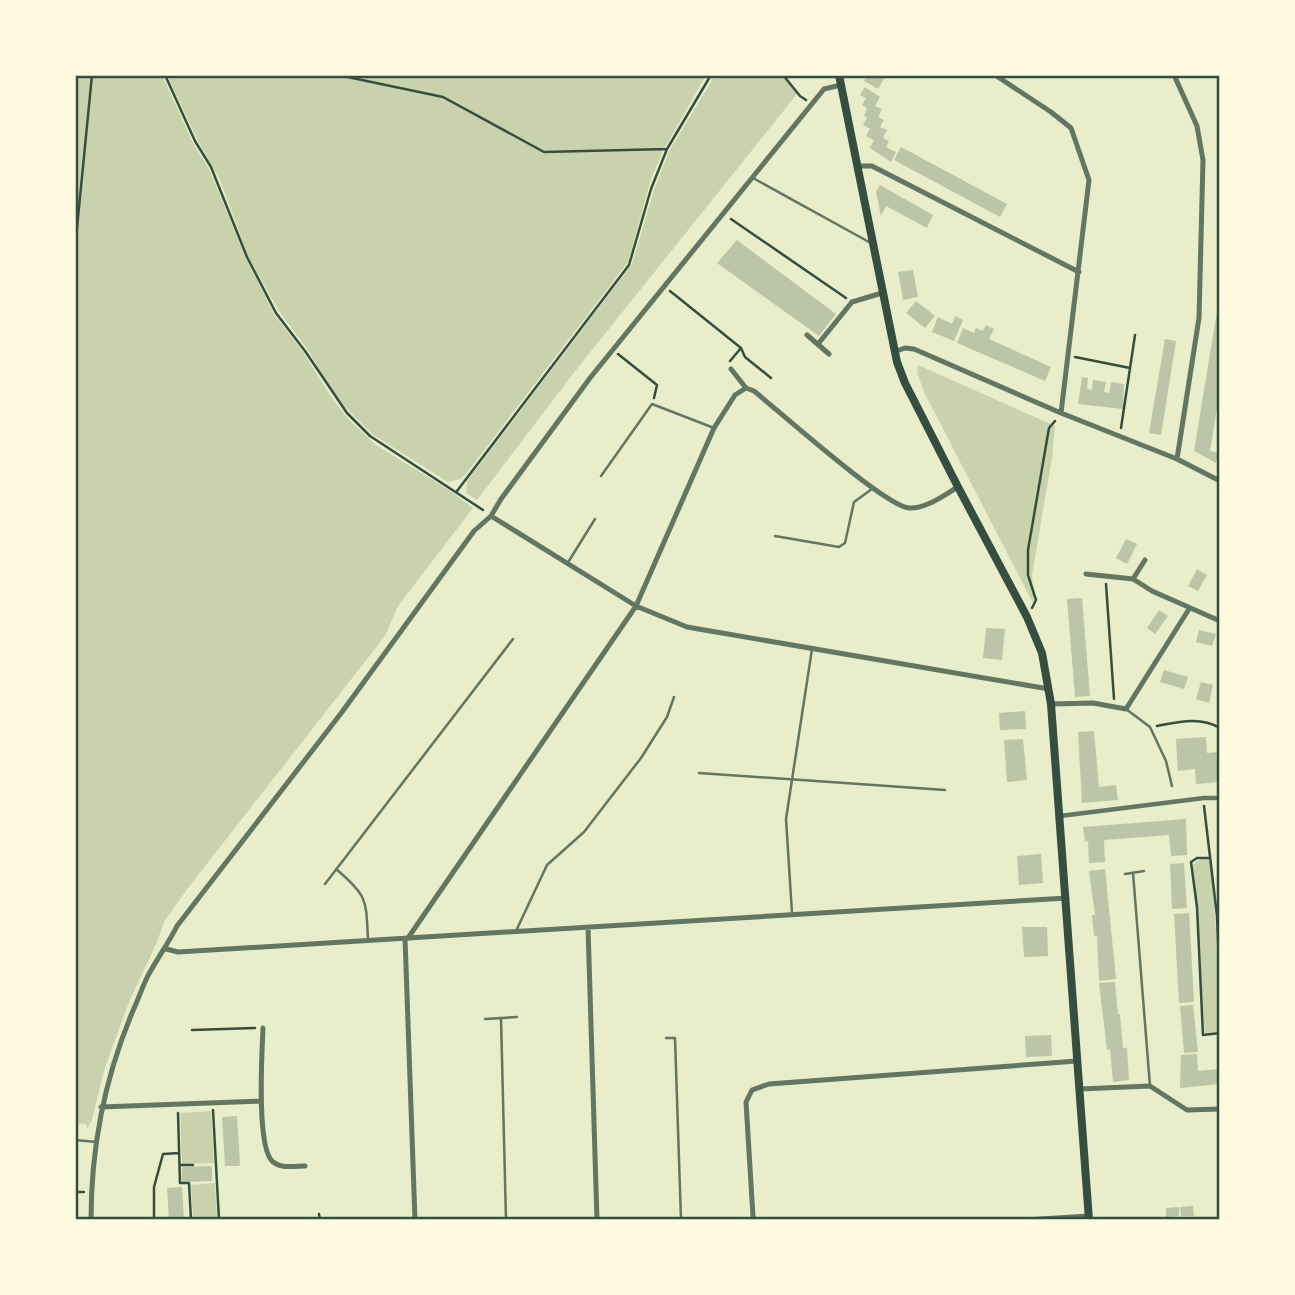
<svg xmlns="http://www.w3.org/2000/svg" width="1295" height="1295" viewBox="0 0 1295 1295" font-family="Helvetica,sans-serif">
<style>
.green{fill:#cad2ad}
.building{fill:#bcc5a7}
.lines{fill:none;stroke-linecap:round;stroke-linejoin:round}
.path{stroke:#344e41;stroke-width:2.5}
.service{stroke:#617663;stroke-width:2.5}
.pedestrian{stroke:#617663;stroke-width:4.5}
.minor{stroke:#617663;stroke-width:5}
.secondary{stroke:#344e41;stroke-width:8}
.neatline{fill:none;stroke:#344e41;stroke-width:2.5}
</style>
<rect width="100%" height="100%" fill="#e9edc9"/>
<path class="green" d="M75 75H162L193 143 209 169 246 258 274 314 303 352 330 395 348 419 376 445 449 490 473 508 398 606 385 636 188 888 164 922 157 942 129 1002 104 1070 92 1120 87 1129 86 1124 75 1123Z
M167 75H706L663 151 651 179 628 262 466 474 460 479 448 482 372 434 345 407 331 388 307 349 278 310 248 256 220 180 197 139Z
M715 75H782L797 94 576 370 477 500 466 493 467 481 632 264 654 190 669 151Z
M918 365 1055 426 1052 458 1032 575 1034 605 924 392 917 372Z
M1206 859 1211 862 1216 930 1220 1032 1205 1033C1200 977 1200 921 1193 865L1197 861Z
M211 1111 214 1163 182 1164 180 1113Z
M215 1183 217 1220H193L191 1185Z"/>
<path class="building" d="M867 75H886L878 89 864 81Z
M865 87 880 97 875 106 882 109 878 117 884 120 880 127 887 130 883 138 889 141 886 147 896 152 891 162 870 148 874 140 866 136 870 129 863 125 867 118 864 116 867 108 862 105 866 98 860 95Z
M901 147 1007 204 1000 217 894 160Z
M880 185 933 215 927 228 886 206 881 216 876 192Z
M737 240 836 314 819 336 717 263Z
M913 270 918 297 903 300 898 272Z
M916 301 935 316 925 328 906 313Z
M1218 305 1220 390 1210 451 1219 453 1216 463 1194 451Z
M955 316 963 320 954 341 932 332 938 317 952 324Z
M986 325 994 329 989 339 1051 367 1045 381 957 343 963 328 974 333 976 328 983 331Z
M1165 339 1176 341 1161 435 1149 433Z
M1082 377 1088 378 1087 389 1092 390 1093 380 1106 382 1104 392 1109 393 1111 382 1124 384 1123 409 1078 404Z
M1126 539 1137 544 1127 564 1116 558Z
M1197 569 1207 575 1198 591 1188 586Z
M1082 598 1090 696 1075 697 1067 599Z
M1159 610 1168 616 1155 634 1147 628Z
M986 628 1005 629 1002 660 983 658Z
M1199 630 1216 634 1212 646 1196 642Z
M1164 670 1188 677 1184 689 1160 682Z
M1201 682 1213 685 1209 703 1196 699Z
M1025 711 1026 729 1000 730 999 713Z
M1094 731 1099 787 1116 785 1118 800 1082 803 1078 732Z
M1206 737 1207 753 1220 752V782L1196 784 1195 769 1178 771 1176 739Z
M1023 739 1027 780 1007 782 1004 740Z
M1186 819 1187 855 1171 856 1169 835 1104 840 1105 862 1089 863 1088 841 1085 842 1083 827Z
M1041 854 1043 883 1019 885 1017 856Z
M1184 863 1187 908 1172 909 1170 864Z
M1105 869 1116 979 1099 981 1097 936H1094L1092 915H1095L1089 871Z
M1189 913 1194 1002 1179 1003 1174 914Z
M1022 927H1047L1048 956 1024 957Z
M1115 982 1118 1014H1120L1123 1048H1127L1129 1080 1113 1082 1110 1049 1107 1050 1099 983Z
M1193 1005 1198 1052 1184 1053 1180 1006Z
M1051 1035 1052 1056 1026 1057 1025 1036Z
M1197 1054 1198 1071 1220 1069V1084L1180 1088 1181 1055Z
M237 1116 240 1166H225L222 1117Z
M212 1166V1181L182 1182V1167Z
M182 1187 184 1220H169L167 1188Z
M1193 1206 1194 1216H1181L1180 1207Z
M1179 1207V1216L1166 1217V1208Z"/>
<g class="lines">
<path class="path" d="M165 75 195 141 211 167 247 257 276 313 305 351 347 413 370 436 483 510
M338 75 443 97 544 152 667 149
M783 75 800 96 806 100
M731 219 846 298
M75 248 92 75
M670 291 741 348 745 357 771 378
M618 354 657 385 654 398
M1075 357 1130 368
M730 361 741 348
M1121 428 1135 335
M457 491 629 265 651 189 667 149 711 75
M1106 584 1114 699
M1032 608 1036 600 1028 575V550L1049 428 1055 421
M1157 726C1178 722 1200 716 1220 728
M1204 806 1217 916 1220 990
M1209 858H1197L1191 862 1197 907 1203 1035 1220 1033
M192 1030 255 1028
M213 1110 219 1220
M178 1113 180 1183H189L191 1220
M180 1165H193
M75 1192H84
M319 1214 320 1220
M154 1220V1187L163 1154 179 1153"/>
<path class="service" d="M753 178 869 242
M601 476 652 404 714 428
M775 536 839 547 845 543 854 502 872 489
M567 564 595 519
M1126 709 1150 727 1166 761 1172 786
M699 773 945 790
M336 869C368 896 366 900 368 940
M1133 873 1150 1086
M1125 874 1144 871
M325 884 513 639
M792 913 786 819 812 649
M516 931 547 865 584 832 641 758 667 717 674 697
M501 1018 506 1220
M485 1019 517 1017
M666 1038H675L681 1220
M75 1140 97 1142"/>
<path class="pedestrian" d="M1060 816 1204 798H1220"/>
<path class="minor" d="M995 75 1051 112 1071 128 1089 180 1061 413
M1174 75 1197 126 1203 160 1199 318 1177 459
M858 166H872L1079 272
M807 335 829 354
M818 344 852 302 882 293
M894 352 905 348 914 349 1061 413 1177 459 1220 481
M731 369 746 388
M491 516 636 606 687 627 1049 689
M1086 574 1133 579 1152 591 1220 621
M1133 579 1145 560
M1051 704 1093 703 1126 709 1189 609
M588 927 597 1220
M405 938 415 1220
M408 938 636 606 714 428 735 395 746 388 754 391C780 412 885 506 909 508 926 509 944 495 958 487
M166 949 178 952 1067 898
M263 1028C262 1052 256 1149 273 1162 282 1169 295 1166 305 1166
M1080 1089 1150 1086 1187 1110 1220 1109
M101 1107 261 1101
M91 1220C91 1145 105 1075 135 1006 140 995 144 982 150 972 159 956 169 942 177 926L342 712 474 531 491 516 501 499 590 378 824 89 841 85
M755 1220 753 1217 746 1102 752 1090 769 1084 1077 1061
M1025 1220 1088 1216"/>
<path class="secondary" d="M839 75 897 362 905 383 958 487 1027 617 1042 653 1051 704 1089 1220"/>
</g>
<rect width="1295" height="1295" fill="none" stroke="#fefae0" stroke-width="154"/>
<rect x="77" y="77" width="1141" height="1141" class="neatline"/>
</svg>
